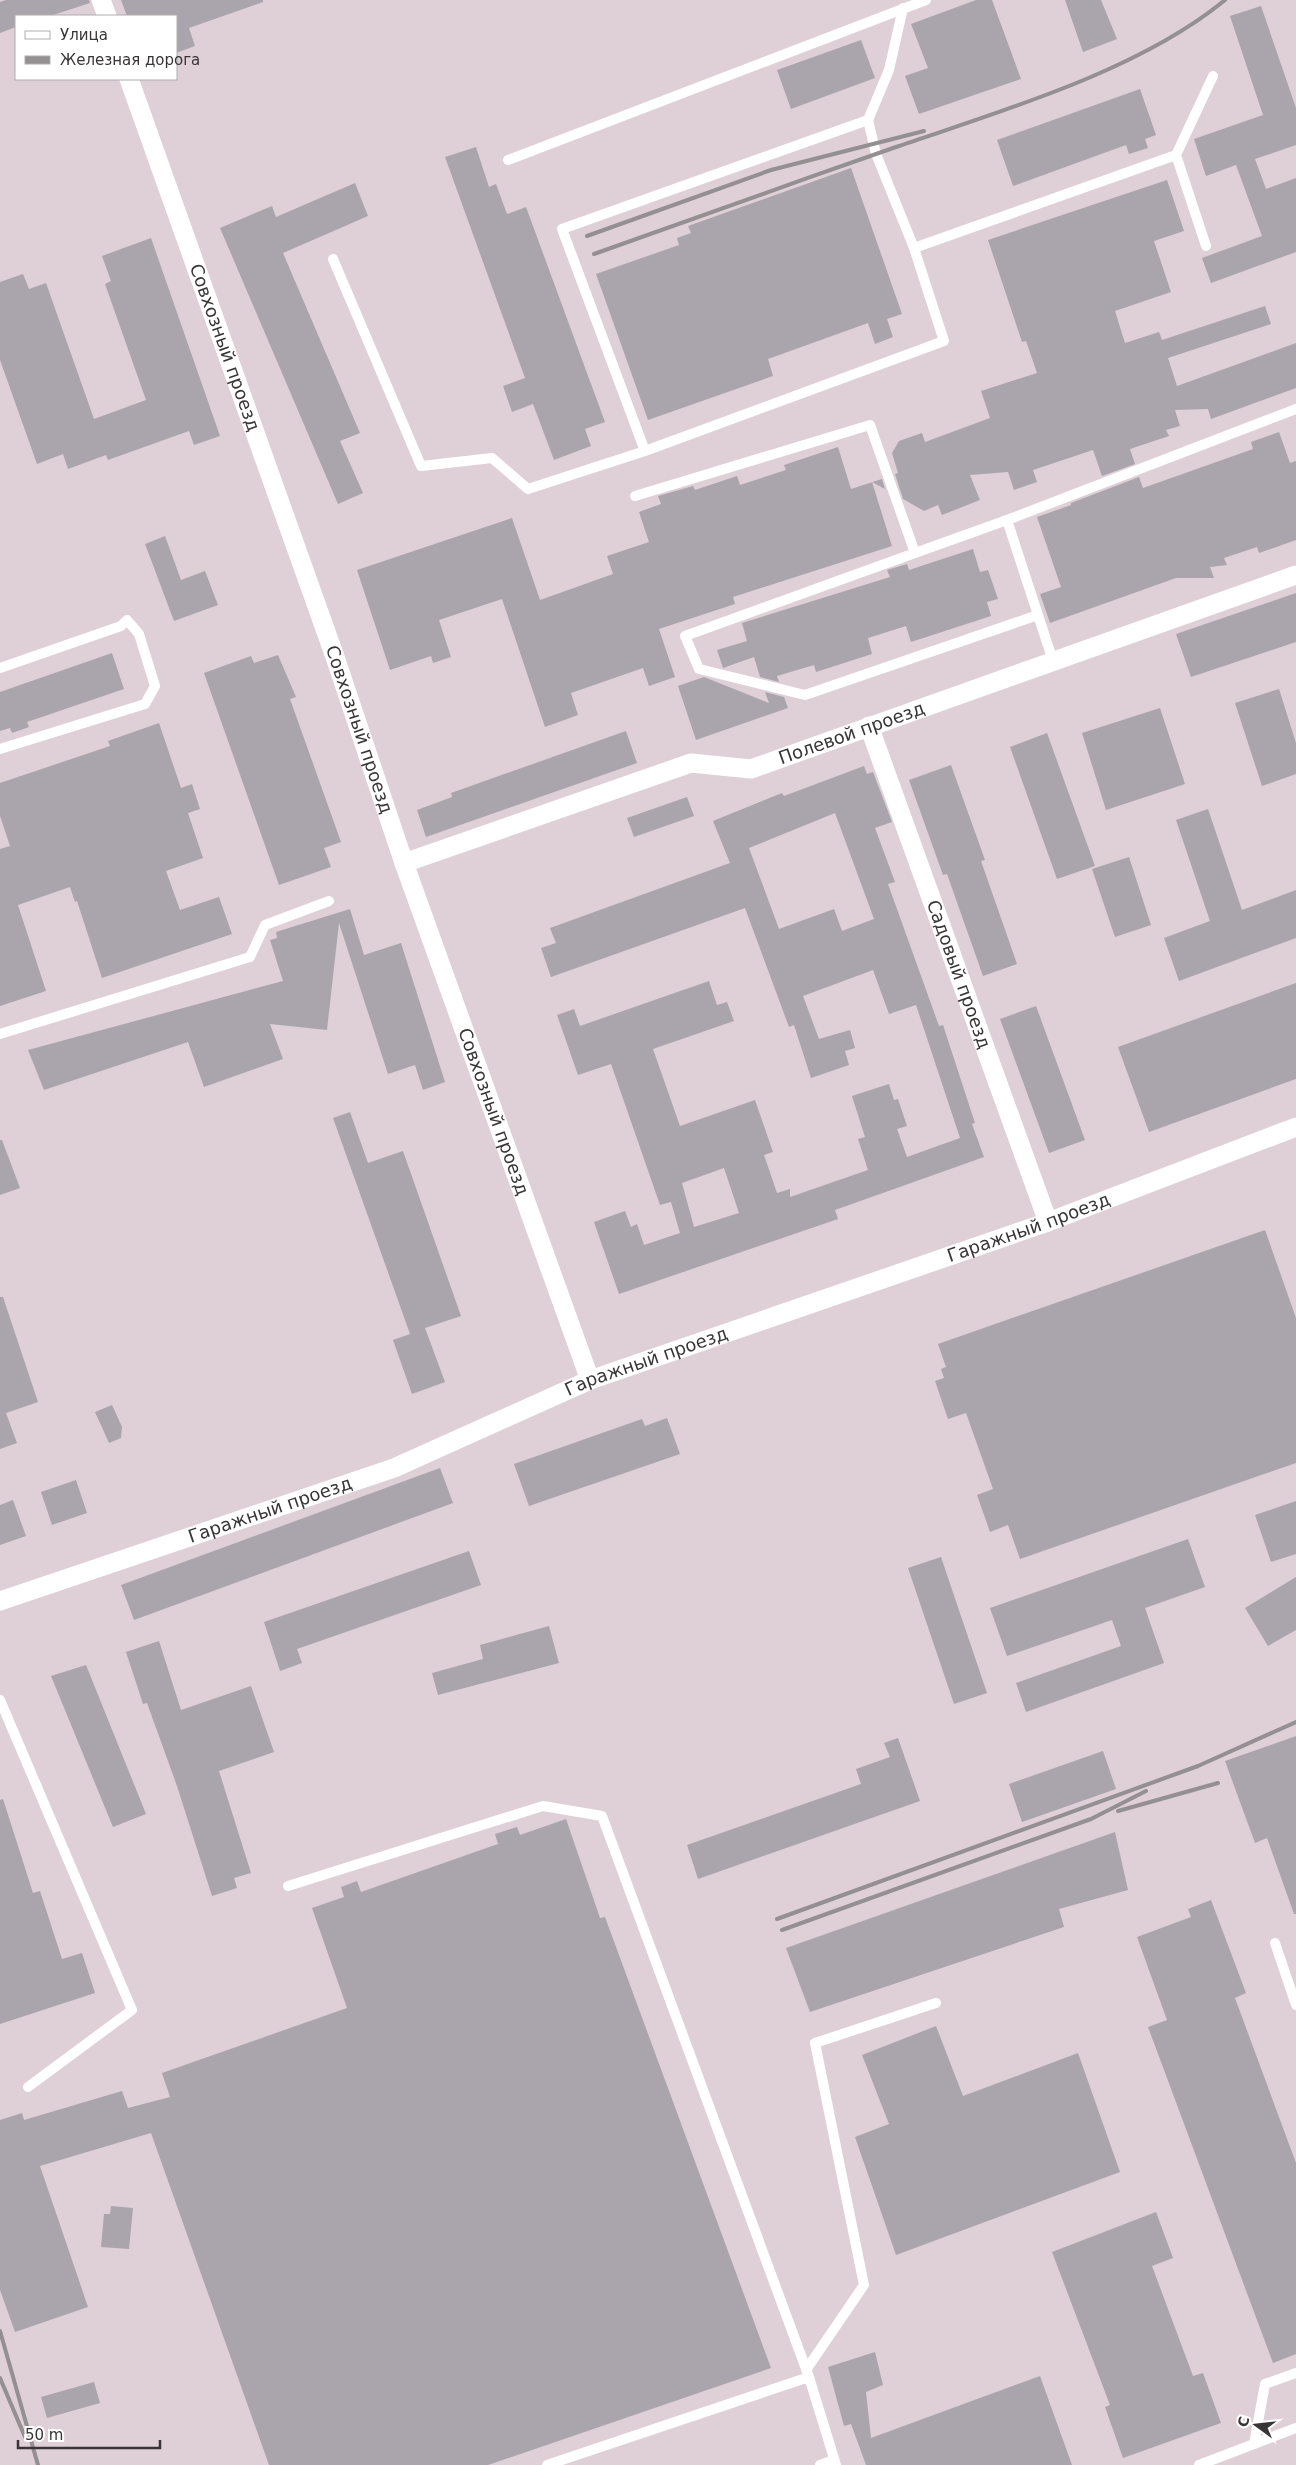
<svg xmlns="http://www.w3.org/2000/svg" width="1296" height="2465" viewBox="0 0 1296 2465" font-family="'DejaVu Sans',sans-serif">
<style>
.built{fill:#dfcfd6;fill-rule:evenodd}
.building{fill:#aaa5ac;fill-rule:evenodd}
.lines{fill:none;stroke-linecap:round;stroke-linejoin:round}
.lane{stroke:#fff;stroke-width:10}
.street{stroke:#fff;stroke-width:19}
.rail{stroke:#948f91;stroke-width:4}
.labels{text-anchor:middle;stroke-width:4;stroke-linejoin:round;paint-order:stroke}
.street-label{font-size:18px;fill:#383536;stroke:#fff}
</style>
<rect width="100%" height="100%" fill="#e5dde1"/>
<path class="built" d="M0 0H1296V2465H0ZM16 16H176V79H16Z"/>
<path class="building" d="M6 0H89L90 3 50 16H16V27L0 33V2Z
M121 0H263V2L189 28 195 46 176 53V16H127Z
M976 0H992L1021 79 919 114 905 76 928 68 911 24Z
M1065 0H1101L1117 39 1083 52Z
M1261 6 1296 108V145L1255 159 1266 189 1296 178V252L1211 283 1202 258 1262 236 1236 165 1206 176 1194 139 1263 115 1230 16Z
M861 40 875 78 791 109 777 70Z
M1140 89 1156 135 1145 139 1148 148 1129 154 1126 145 1013 186 997 140Z
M476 147 489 187 496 184 507 214 526 207 605 422 585 429 591 446 554 460 533 404 512 412 503 386 525 378 445 157Z
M851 168 902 314 887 319 893 337 875 344 868 323 768 359 773 376 648 420 596 274 679 245 677 238 691 233 688 226Z
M1167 180 1184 231 1154 241 1171 292 1115 311 1125 343 1159 332 1162 340 1265 306 1271 324 1168 358 1177 386 1296 343V388L1211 419 1208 409 1175 410 1180 426 1166 430 1169 436 1130 449 1135 464 1102 476 1093 450 1033 470 1037 482 1014 490 1008 472 970 475 980 500 942 515 938 505 924 511 903 499 895 474 898 473 892 453 899 441 922 433 925 442 990 418 981 391 1037 373 1026 341 1022 342 988 240Z
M355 183 368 216 283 253 360 433 340 441 363 493 338 504 220 228 272 206 276 217Z
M151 238 220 436 194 445 189 431 108 460 106 455 68 469 63 454 37 464 0 360V282L23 274 29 289 46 283 94 419 146 400 105 284 111 281 102 256Z
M1279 432 1290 463 1296 461V540L1259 553 1257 547 1224 558 1227 565 1210 567 1214 578H1176L1050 623 1040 594 1061 587 1037 517 1071 505V503L1139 477 1143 488 1253 449 1251 442Z
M838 447 851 489 882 479 885 489 872 482 892 546 733 597 735 604 659 629 675 677 649 686 643 668 571 693 578 715 545 727 502 599 439 620 451 657 433 663 431 656 390 670 357 570 512 518 540 600 613 574 607 556 649 542 639 512 661 504 658 496 693 486 695 490 737 476 740 485 786 470 784 465Z
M165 536 181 580 205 571 218 605 174 621 145 544Z
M973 549 980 572 988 570 998 599 987 602 991 616 911 642 906 626 868 638 872 654 816 672 814 665 777 676 779 682 760 677 754 657 723 668 717 650 747 641 742 623 890 577 887 570 907 564 909 570Z
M1296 593V642L1191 677 1176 634Z
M112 653 124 689 27 722 29 727 12 733 10 728 0 731V692Z
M278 655 296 697 290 699 341 842 324 848 331 867 279 885 204 673 251 656 254 663Z
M704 677 769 703 765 692 784 697 788 708 696 740 678 686Z
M1279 689 1296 743V774L1262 786 1235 703Z
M1160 708 1185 784 1106 810 1082 733Z
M159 723 181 788 192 784 200 809 188 813 203 858 166 871 180 910 219 897 232 934 102 978 77 901 75 902 70 887 18 905 46 991 0 1006V849L10 846 0 816V783L110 746 108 741Z
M626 731 637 763 426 837 417 810 452 797 451 793Z
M1047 733 1095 866 1057 879 1010 747Z
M951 765 985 860 981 861 1017 964 983 976 947 874 943 875 909 780Z
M864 766 867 774 873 772 892 822 875 828 895 882 888 884 939 1026 943 1025 975 1123 972 1124 984 1157 835 1210 838 1219 619 1294 594 1222 625 1211 631 1227 637 1224 644 1245 680 1233 671 1202 660 1205 611 1064 578 1075 557 1015 574 1009 580 1026 709 981 717 1005 727 1002 734 1021 653 1049 680 1126 755 1100 773 1152 764 1155 777 1193 790 1189V1197L868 1170 858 1139 865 1137 852 1096 889 1084 894 1100 898 1099 907 1126 897 1129 907 1157 960 1138 916 1005 889 1014 873 970 803 996 819 1039 850 1030 855 1048 845 1051 849 1065 811 1078 794 1025 789 1027 745 908 551 977 541 948 556 943 550 928 730 863 713 821 782 793 784 796ZM835 813 874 919 842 931 834 909 779 929 749 848ZM724 1168 739 1213 694 1227 682 1183Z
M687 797 694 816 634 837 627 818Z
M1208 809 1242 910 1296 890V938L1179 981 1164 938 1210 921 1176 820Z
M1129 857 1151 925 1115 937 1092 869Z
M350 909 364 955 401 943 445 1082 423 1090 415 1065 388 1074 339 923 327 1030 270 1024 283 1059 204 1087 188 1042 44 1090 28 1050 283 981 270 940 277 938 276 932Z
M1296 983V1079L1149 1132 1118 1047Z
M1036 1006 1085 1140 1049 1153 1000 1019Z
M350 1112 368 1163 403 1151 461 1316 425 1328 445 1382 412 1394 393 1340 410 1334 333 1118Z
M0 1140H2L20 1188 0 1195Z
M1265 1230 1296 1318V1463L1020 1559 1008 1525 990 1532 977 1495 993 1489 966 1413 948 1419 935 1381 944 1378 941 1369 946 1367 938 1344Z
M0 1297H3L38 1402 6 1413 17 1443 0 1449Z
M112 1405 122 1427 121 1438 109 1443 95 1412Z
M667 1418 680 1454 529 1506 514 1464 642 1419 645 1426Z
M440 1468 453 1503 134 1620 121 1585Z
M76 1480 87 1513 52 1525 41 1492Z
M13 1500 26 1536 0 1545V1505Z
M1296 1501V1554L1271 1562 1255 1515Z
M1188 1539 1205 1587 1145 1608 1164 1663 1026 1712 1016 1683 1121 1646 1112 1620 1007 1656 990 1608Z
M469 1551 481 1585 297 1649 302 1663 280 1671 264 1622Z
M941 1557 987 1693 954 1704 908 1568Z
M1296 1577V1630L1268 1646 1245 1608Z
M549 1626 559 1663 438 1695 432 1673 483 1659 480 1645Z
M159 1641 181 1710 251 1686 274 1752 219 1771 251 1873 234 1878 237 1888 212 1896 177 1786 147 1703 143 1704 126 1652Z
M86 1665 146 1814 113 1827 51 1676Z
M1296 1736V1914H1294L1267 1838 1255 1843 1225 1761Z
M898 1738 920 1801 698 1879 687 1845 861 1784 856 1769 890 1757 884 1743Z
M1103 1751 1116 1789 1022 1822 1009 1784Z
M3 1799 33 1893 40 1891 62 1959 82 1953 95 1993 0 2024V1800Z
M566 1819 600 1918 605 1917 771 2368 488 2465H269L151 2133 40 2166 88 2307 15 2332 0 2290V2120L22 2113 24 2120 122 2091 128 2108 170 2097 162 2073 347 2008 312 1908 344 1897 341 1887 357 1881 361 1892 498 1844 495 1834 517 1827 520 1835Z
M1115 1832 1128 1890 1059 1909 1064 1927 810 2012 786 1948Z
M1211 1900 1246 1993 1235 1998 1296 2163V2354L1273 2363 1148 2027 1167 2020 1137 1937 1191 1917 1188 1909Z
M936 2026 963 2096 1078 2053 1120 2172 896 2255 855 2137 889 2124 862 2055Z
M111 2206 133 2208 129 2249 101 2247 104 2214H110Z
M1156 2212 1173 2258 1152 2266 1193 2376 1203 2373 1221 2423 1123 2458 1105 2407 1110 2405 1052 2252Z
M875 2352 883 2385 866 2392 871 2438 1040 2376 1072 2465H866L851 2424 844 2426 828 2367Z
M94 2382 100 2403 47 2418 41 2397Z"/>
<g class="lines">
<path class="lane" d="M1176 155 1213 76
M508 160 926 0
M914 248 1176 155 1206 246
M333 259 421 466 492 458 528 489 645 451 944 341 914 248 876 154 868 120 889 70 903 8
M645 451 562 229 868 120
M635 496 870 425 915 553 1007 520
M915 553 685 636 699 669 805 695 1038 615
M1053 661 1007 520 1296 409
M0 668 121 626 127 620 139 634 155 686 145 704 0 749
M0 1034 250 957 265 925 329 901
M0 1700 132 2010 28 2087
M288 1886 543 1806 602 1816 809 2377 836 2465
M1275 1943 1296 2005
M806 2370 864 2285 815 2043 936 2003
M1254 2444 1296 2428
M547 2465 809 2377
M820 2465 834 2460
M1199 2465 1254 2444 1265 2384 1296 2373"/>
<g class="street">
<path d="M101 0 107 16"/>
<path id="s1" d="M129 79 335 657 404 863 590 1380"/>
<path id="s2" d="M869 726 1048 1222"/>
<path id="s3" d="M404 863 691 763 751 769 1296 575"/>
<path id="s4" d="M0 1601 394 1468 590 1380 1048 1222 1296 1127"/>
</g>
<path class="rail" d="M587 236 771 170 924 131
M594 254C694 219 795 182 896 147 1001 111 1139 71 1225 0
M1118 1811 1218 1783
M777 1919 1198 1766 1296 1722
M782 1930 1091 1819 1146 1791
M0 2331 38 2465
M0 2378 25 2437"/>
</g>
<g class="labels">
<g class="street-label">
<text dy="6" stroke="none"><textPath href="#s1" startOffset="285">Совхозный проезд</textPath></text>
<text dy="6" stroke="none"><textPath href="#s1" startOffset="690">Совхозный проезд</textPath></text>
<text dy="6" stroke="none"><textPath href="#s3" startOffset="471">Полевой проезд</textPath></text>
<text dy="6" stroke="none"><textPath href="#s2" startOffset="264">Садовый проезд</textPath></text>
<text dy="6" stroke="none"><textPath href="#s1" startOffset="1095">Совхозный проезд</textPath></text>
<text dy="6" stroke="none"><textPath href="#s4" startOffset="1095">Гаражный проезд</textPath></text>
<text dy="6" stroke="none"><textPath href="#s4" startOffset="690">Гаражный проезд</textPath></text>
<text dy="6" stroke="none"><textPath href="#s4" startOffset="285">Гаражный проезд</textPath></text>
</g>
</g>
<rect x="15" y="15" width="162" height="65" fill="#ffffff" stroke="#afaeaf"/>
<rect x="25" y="31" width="25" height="8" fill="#ffffff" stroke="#afaeaf"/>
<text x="60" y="40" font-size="15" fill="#383536">Улица</text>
<rect x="25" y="56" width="25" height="8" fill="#948f91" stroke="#afaeaf"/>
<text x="60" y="65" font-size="15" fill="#383536">Железная дорога</text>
<g transform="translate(1256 2425) rotate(285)" stroke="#ffffff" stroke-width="4" paint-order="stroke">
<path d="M0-4L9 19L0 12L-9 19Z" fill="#383536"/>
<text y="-8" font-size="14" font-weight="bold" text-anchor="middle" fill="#383536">С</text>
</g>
<path d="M18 2440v8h142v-8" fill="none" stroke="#383536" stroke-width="2.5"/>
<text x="25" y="2440" font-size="15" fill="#383536" stroke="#ffffff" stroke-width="4" paint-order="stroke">50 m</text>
</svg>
